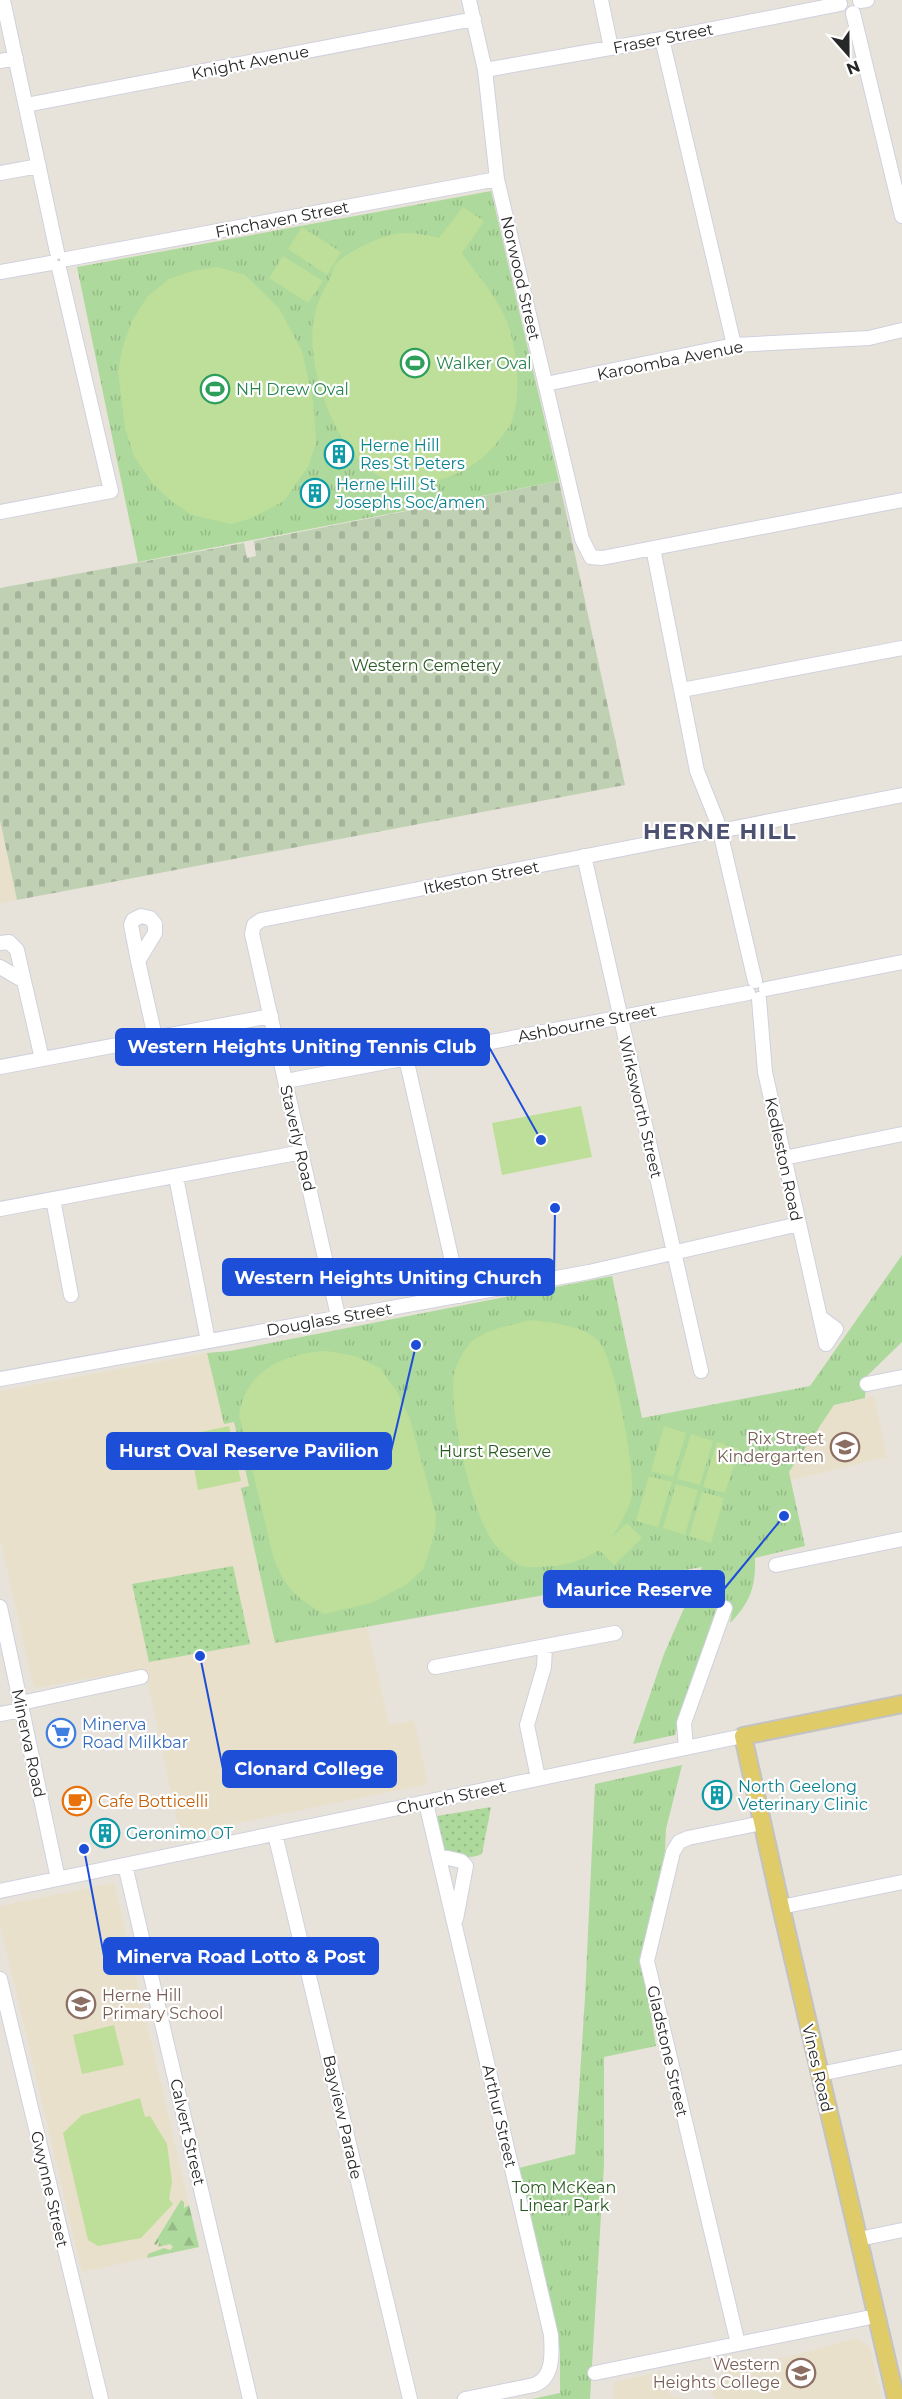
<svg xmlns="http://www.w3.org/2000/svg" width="902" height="2399" viewBox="0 0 902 2399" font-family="Montserrat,sans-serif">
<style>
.education{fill:#e8e0cb}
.grass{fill:url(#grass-dots)}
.forest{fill:url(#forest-firs)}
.cemetery{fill:url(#cemetery-stones)}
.park{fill:url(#park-tufts)}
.pitch{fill:#bddf99}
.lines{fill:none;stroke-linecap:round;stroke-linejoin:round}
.minor-casing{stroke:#cfd1de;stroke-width:16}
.major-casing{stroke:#c3c3c3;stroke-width:20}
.minor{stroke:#fff;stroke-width:14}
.major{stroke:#dfcb68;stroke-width:16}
.labels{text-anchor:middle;stroke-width:4.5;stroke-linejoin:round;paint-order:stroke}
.street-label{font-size:16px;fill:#272727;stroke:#fff}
.leisure-label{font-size:16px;fill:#27864d;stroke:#fff;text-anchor:start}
.culture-label{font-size:16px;fill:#0d838f;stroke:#fff;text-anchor:start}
.park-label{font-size:16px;fill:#295a21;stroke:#fff}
.education-label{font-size:16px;fill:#785e54;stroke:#fff;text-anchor:end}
.shop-label{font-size:16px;fill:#366cbe;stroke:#fff;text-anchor:start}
.food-label{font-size:16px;fill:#c56008;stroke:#fff;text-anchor:start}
.district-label{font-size:22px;font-weight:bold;letter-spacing:1.5px;fill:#4d5171;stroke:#fff}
.leader{fill:none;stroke:#1d4ed8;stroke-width:2}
.callout-dot{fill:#1d4ed8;stroke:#fff;stroke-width:2}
.callout{fill:#1d4ed8;stroke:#1d4ed8;stroke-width:2}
.callout-label{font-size:18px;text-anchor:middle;font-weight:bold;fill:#fff}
</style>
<defs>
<pattern id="grass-dots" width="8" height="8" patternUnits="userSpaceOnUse" patternTransform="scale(1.5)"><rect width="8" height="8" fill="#add99c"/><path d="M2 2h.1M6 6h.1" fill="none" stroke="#95ba86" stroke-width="1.8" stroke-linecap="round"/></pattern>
<pattern id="forest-firs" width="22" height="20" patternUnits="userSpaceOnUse" patternTransform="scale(1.5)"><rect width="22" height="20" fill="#add99c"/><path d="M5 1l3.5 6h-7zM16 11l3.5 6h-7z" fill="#95ba86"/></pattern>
<pattern id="cemetery-stones" width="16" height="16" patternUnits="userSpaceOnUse" patternTransform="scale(1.5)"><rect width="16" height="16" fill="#bfd0b3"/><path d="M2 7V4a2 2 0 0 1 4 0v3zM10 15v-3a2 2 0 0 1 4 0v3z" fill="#a4b39a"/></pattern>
<pattern id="park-tufts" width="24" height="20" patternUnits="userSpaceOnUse" patternTransform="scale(1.5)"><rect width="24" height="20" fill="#add99c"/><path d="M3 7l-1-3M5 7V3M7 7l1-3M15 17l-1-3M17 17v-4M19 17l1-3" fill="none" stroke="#95ba86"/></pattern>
</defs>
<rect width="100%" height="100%" fill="#e8e3da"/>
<path class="education" d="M0 820 17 900 0 903Z
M207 1353 224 1423 234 1422 249 1487 241 1489 275 1643 367 1627 389 1725 414 1720 428 1784 180 1835 145 1669 34 1688 0 1539V1391Z
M874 1396 887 1457 791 1480 789 1472 834 1405Z
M114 1883 199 2247 82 2272 0 1924V1906Z
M856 2338 869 2346 880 2388 881 2399H716L711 2393 719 2385 729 2368 800 2354Z
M661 2372 669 2393 674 2397 686 2399H613L614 2382Z"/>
<path class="grass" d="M233 1566 250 1644 149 1662 132 1584Z
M491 1807 482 1854C469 1860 455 1856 443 1848L437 1816Z"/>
<path class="forest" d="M181 2200 184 2202V2208L189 2205 199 2247 147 2258 148 2254 164 2248 170 2250 173 2247 170 2244 158 2247 160 2240 156 2245 154 2244Z"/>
<path class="cemetery" d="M559 481 625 785 17 900 0 820V588L244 543 247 558 256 556 254 541Z"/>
<path class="park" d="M491 191 559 481 138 562 77 267Z
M902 1255V1342L867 1376 865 1398 834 1405 789 1472 805 1546 755 1558C756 1586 750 1603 730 1623L733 1607 729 1604 721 1603 717 1607 675 1735 633 1744 664 1654 702 1567 275 1643 241 1488 249 1486 234 1422 224 1424 207 1353 230 1351 612 1276 642 1418 810 1386Z
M682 1765 666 1829 665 1851 643 1968 656 2046 604 2057V2164L590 2399H532L560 2393V2352L519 2168 575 2154 585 1997 595 1784Z"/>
<path class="pitch" d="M463 207 484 221 462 253C477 275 497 296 507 322 517 348 522 393 512 420 511 426 506 431 502 436 482 465 454 479 419 484 349 495 306 379 313 324 315 306 322 294 330 278 332 274 333 268 335 265 341 257 356 249 365 245 396 230 407 231 439 238Z
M302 227 341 252 327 275 288 249Z
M283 256 323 281 308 303 269 278Z
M217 267 245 275 279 308 302 351 313 401 315 426 316 444 308 467 284 501 252 518 231 524 192 515 171 501 152 483 134 456 125 428 118 371 123 346 132 321 147 297 169 279 192 271Z
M581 1106 592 1157 502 1175 492 1123Z
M531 1320C551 1323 587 1325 600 1343 616 1365 635 1467 632 1495 630 1508 619 1526 612 1537L627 1523 642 1538 614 1565 599 1550C579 1563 563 1566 539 1567 533 1567 526 1568 521 1566 511 1561 500 1551 493 1542 472 1512 448 1411 454 1374 456 1365 464 1349 471 1342 486 1329 512 1325 531 1320Z
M327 1351 355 1356 380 1368 397 1392 410 1419 436 1515 435 1531 424 1568 406 1585 371 1603 324 1614C295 1597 285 1588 273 1556L239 1414C247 1369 285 1353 327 1351Z
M229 1426 234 1448 191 1458 187 1435Z
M664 1426 686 1433 673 1477 651 1471Z
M691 1434 713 1441 700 1485 677 1479Z
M717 1442 739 1449 725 1493 703 1487Z
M236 1459 241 1481 198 1490 194 1468Z
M649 1476 672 1482 658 1527 636 1521Z
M676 1484 698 1490 685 1535 663 1528Z
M702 1492 724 1498 711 1543 689 1536Z
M114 2025 124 2065 82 2074 73 2035Z
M140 2098 145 2117 150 2116 167 2144 172 2182 169 2199 173 2204 141 2238 98 2246 88 2240 63 2133 82 2115Z"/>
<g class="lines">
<g class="minor-casing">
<path id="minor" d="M3 0 57 252
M469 0 485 70 497 179 582 539 591 557 602 558 902 500
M601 0 611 48
M860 1 867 0
M853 13 902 216
M662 39 734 345
M0 61 16 58
M485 70 662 39 840 4
M26 105 474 19
M0 173 39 166
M67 259 497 179
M0 272 51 263
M546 384 734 345 869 338 902 330
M0 512 111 491 59 268
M653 548 697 771 717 821
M682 690 902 648
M730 829 902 795
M722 840 755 981
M584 856 701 1371
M141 916 150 918 155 924V933L138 961 131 925 133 920Z
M0 943 9 942 17 950 24 981 0 967
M138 961 155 1037
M24 981 42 1059
M766 989 902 962
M759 999 765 1072 820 1317 836 1329 826 1344 820 1317
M406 1058 460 1296
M0 1067 271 1016
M286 1081 748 993
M784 1158 902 1134
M176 1177 208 1341
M53 1199 71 1295
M0 1209 302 1152
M338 1316 252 934 254 925 261 920 709 832
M0 1379 589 1272 799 1224
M867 1384 902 1377
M776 1565 902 1539
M0 1607 58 1879
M435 1667 615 1633
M21 1703 141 1677
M0 1714 22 1710
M686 1748 684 1723 725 1608
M538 1778 527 1725 544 1667 545 1646
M426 1803 551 2335C552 2353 554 2378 534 2385L465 2399
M275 1834 410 2399
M439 1856 461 1861 466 1866 456 1919
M125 1865 250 2399
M0 1891 743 1736
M781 1907 902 1882
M0 1979 101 2399
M820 2074 902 2057
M859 2239 902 2230
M738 2344 647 1961 673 1852 679 1842 688 1838 762 1823
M595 2373 876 2316"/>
</g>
<g class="major-casing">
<path id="major" d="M896 2399 781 1907 743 1736 902 1704"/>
</g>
<use href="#minor" class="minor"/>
<use href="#major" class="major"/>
</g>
<defs>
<g id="stadium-ring" transform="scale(1.5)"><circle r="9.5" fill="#fff" stroke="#2e9e5b" stroke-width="1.5"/><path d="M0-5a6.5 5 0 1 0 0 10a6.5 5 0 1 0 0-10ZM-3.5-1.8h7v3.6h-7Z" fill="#2e9e5b"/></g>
<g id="building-ring" transform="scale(1.5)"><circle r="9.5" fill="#fff" stroke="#0f9aa8" stroke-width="1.5"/><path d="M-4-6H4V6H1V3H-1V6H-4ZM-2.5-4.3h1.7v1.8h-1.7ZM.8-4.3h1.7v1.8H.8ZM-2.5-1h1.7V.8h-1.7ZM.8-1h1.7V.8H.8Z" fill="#0f9aa8"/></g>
<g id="school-ring" transform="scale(1.5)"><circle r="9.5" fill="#fff" stroke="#8d6e63" stroke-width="1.5"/><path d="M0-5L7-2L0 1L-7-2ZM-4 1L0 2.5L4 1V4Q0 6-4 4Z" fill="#8d6e63"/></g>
<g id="supermarket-ring" transform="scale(1.5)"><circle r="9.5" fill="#fff" stroke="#3f7fe0" stroke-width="1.5"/><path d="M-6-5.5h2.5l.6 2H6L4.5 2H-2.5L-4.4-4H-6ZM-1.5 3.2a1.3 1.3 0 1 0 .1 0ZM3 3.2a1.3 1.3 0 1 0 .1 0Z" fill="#3f7fe0"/></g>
<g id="cafe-ring" transform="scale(1.5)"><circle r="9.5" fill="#fff" stroke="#e8710a" stroke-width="1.5"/><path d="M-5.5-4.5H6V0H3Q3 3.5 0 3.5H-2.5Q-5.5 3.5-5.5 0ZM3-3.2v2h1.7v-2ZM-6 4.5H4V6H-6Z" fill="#e8710a"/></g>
</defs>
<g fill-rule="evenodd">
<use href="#stadium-ring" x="415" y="363"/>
<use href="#stadium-ring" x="215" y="389"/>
<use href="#building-ring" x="339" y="454"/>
<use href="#building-ring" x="315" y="493"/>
<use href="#school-ring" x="845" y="1447"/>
<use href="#supermarket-ring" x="61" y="1733"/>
<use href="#building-ring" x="717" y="1795"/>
<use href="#cafe-ring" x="77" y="1801"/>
<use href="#building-ring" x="105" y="1833"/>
<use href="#school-ring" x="81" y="2004"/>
<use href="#school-ring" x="801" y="2373"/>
</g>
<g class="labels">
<g class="street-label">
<text transform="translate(663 38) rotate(-11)" y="6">Fraser Street</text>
<text transform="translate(250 62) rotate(-11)" y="6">Knight Avenue</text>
<text transform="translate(282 219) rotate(-11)" y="6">Finchaven Street</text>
<text transform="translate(521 278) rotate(77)" y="6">Norwood Street</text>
<text transform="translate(670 360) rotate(-11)" y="6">Karoomba Avenue</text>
<text transform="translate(481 877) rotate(-11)" y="6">Itkeston Street</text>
<text transform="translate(587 1023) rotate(-11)" y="6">Ashbourne Street</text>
<text transform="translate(641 1107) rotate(77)" y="6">Wirksworth Street</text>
<text transform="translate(298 1138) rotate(77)" y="6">Staverly Road</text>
<text transform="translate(784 1159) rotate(78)" y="6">Kedleston Road</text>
<text transform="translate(329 1319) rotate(-10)" y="6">Douglass Street</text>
<text transform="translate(29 1743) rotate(78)" y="6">Minerva Road</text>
<text transform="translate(451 1797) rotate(-12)" y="6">Church Street</text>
<text transform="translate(668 2051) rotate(77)" y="6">Gladstone Street</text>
<text transform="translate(818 2068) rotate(77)" y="6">Vines Road</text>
<text transform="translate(500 2116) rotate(77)" y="6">Arthur Street</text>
<text transform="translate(343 2117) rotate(77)" y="6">Bayview Parade</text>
<text transform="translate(188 2132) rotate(77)" y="6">Calvert Street</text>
<text transform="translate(50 2189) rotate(77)" y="6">Gwynne Street</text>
</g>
<g class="leisure-label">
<text x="436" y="369">Walker Oval</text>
<text x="236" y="395">NH Drew Oval</text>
</g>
<g class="culture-label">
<text x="360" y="451">Herne Hill<tspan x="360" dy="18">Res St Peters</tspan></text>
<text x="336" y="490">Herne Hill St<tspan x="336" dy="18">Josephs Soc/amen</tspan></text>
<text x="738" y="1792">North Geelong<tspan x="738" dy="18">Veterinary Clinic</tspan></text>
<text x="126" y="1839">Geronimo OT</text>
</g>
<g class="park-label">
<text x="426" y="671">Western Cemetery</text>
<text x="495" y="1457">Hurst Reserve</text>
<text x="564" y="2193">Tom McKean<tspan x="564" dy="18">Linear Park</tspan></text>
</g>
<g class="education-label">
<text x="824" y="1444">Rix Street<tspan x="824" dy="18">Kindergarten</tspan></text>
<text x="102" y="2001" text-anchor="start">Herne Hill<tspan x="102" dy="18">Primary School</tspan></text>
<text x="780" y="2370">Western<tspan x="780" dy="18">Heights College</tspan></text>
</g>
<g class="shop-label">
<text x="82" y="1730">Minerva<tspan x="82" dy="18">Road Milkbar</tspan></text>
</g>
<g class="food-label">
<text x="98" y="1807">Cafe Botticelli</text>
</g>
<g class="district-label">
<text x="720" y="839">HERNE HILL</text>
</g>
</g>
<path class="leader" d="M541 1140L489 1047M555 1208L554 1277M416 1345L391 1451M784 1516L724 1589M200 1656L223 1769M84 1849L104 1956"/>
<g class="callout-dot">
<circle cx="541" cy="1140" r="6"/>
<circle cx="555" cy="1208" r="6"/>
<circle cx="416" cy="1345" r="6"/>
<circle cx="784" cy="1516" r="6"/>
<circle cx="200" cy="1656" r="6"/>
<circle cx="84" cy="1849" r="6"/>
</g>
<g class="callout">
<rect x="116" y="1029" width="373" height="36" rx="6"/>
<rect x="223" y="1259" width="331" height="36" rx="6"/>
<rect x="107" y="1433" width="284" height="36" rx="6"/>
<rect x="544" y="1571" width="180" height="36" rx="6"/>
<rect x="223" y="1751" width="173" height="36" rx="6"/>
<rect x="104" y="1938" width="274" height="36" rx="6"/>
</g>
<g class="callout-label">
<text x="302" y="1053">Western Heights Uniting Tennis Club</text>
<text x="388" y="1284">Western Heights Uniting Church</text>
<text x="249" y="1457">Hurst Oval Reserve Pavilion</text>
<text x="634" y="1596">Maurice Reserve</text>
<text x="309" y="1775">Clonard College</text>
<text x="241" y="1963">Minerva Road Lotto &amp; Post</text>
</g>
<g transform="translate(848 54) rotate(159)" stroke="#ffffff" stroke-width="4.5" paint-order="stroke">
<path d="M0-4.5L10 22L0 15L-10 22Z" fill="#272727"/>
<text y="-9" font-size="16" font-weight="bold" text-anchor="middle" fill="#272727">N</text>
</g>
</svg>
